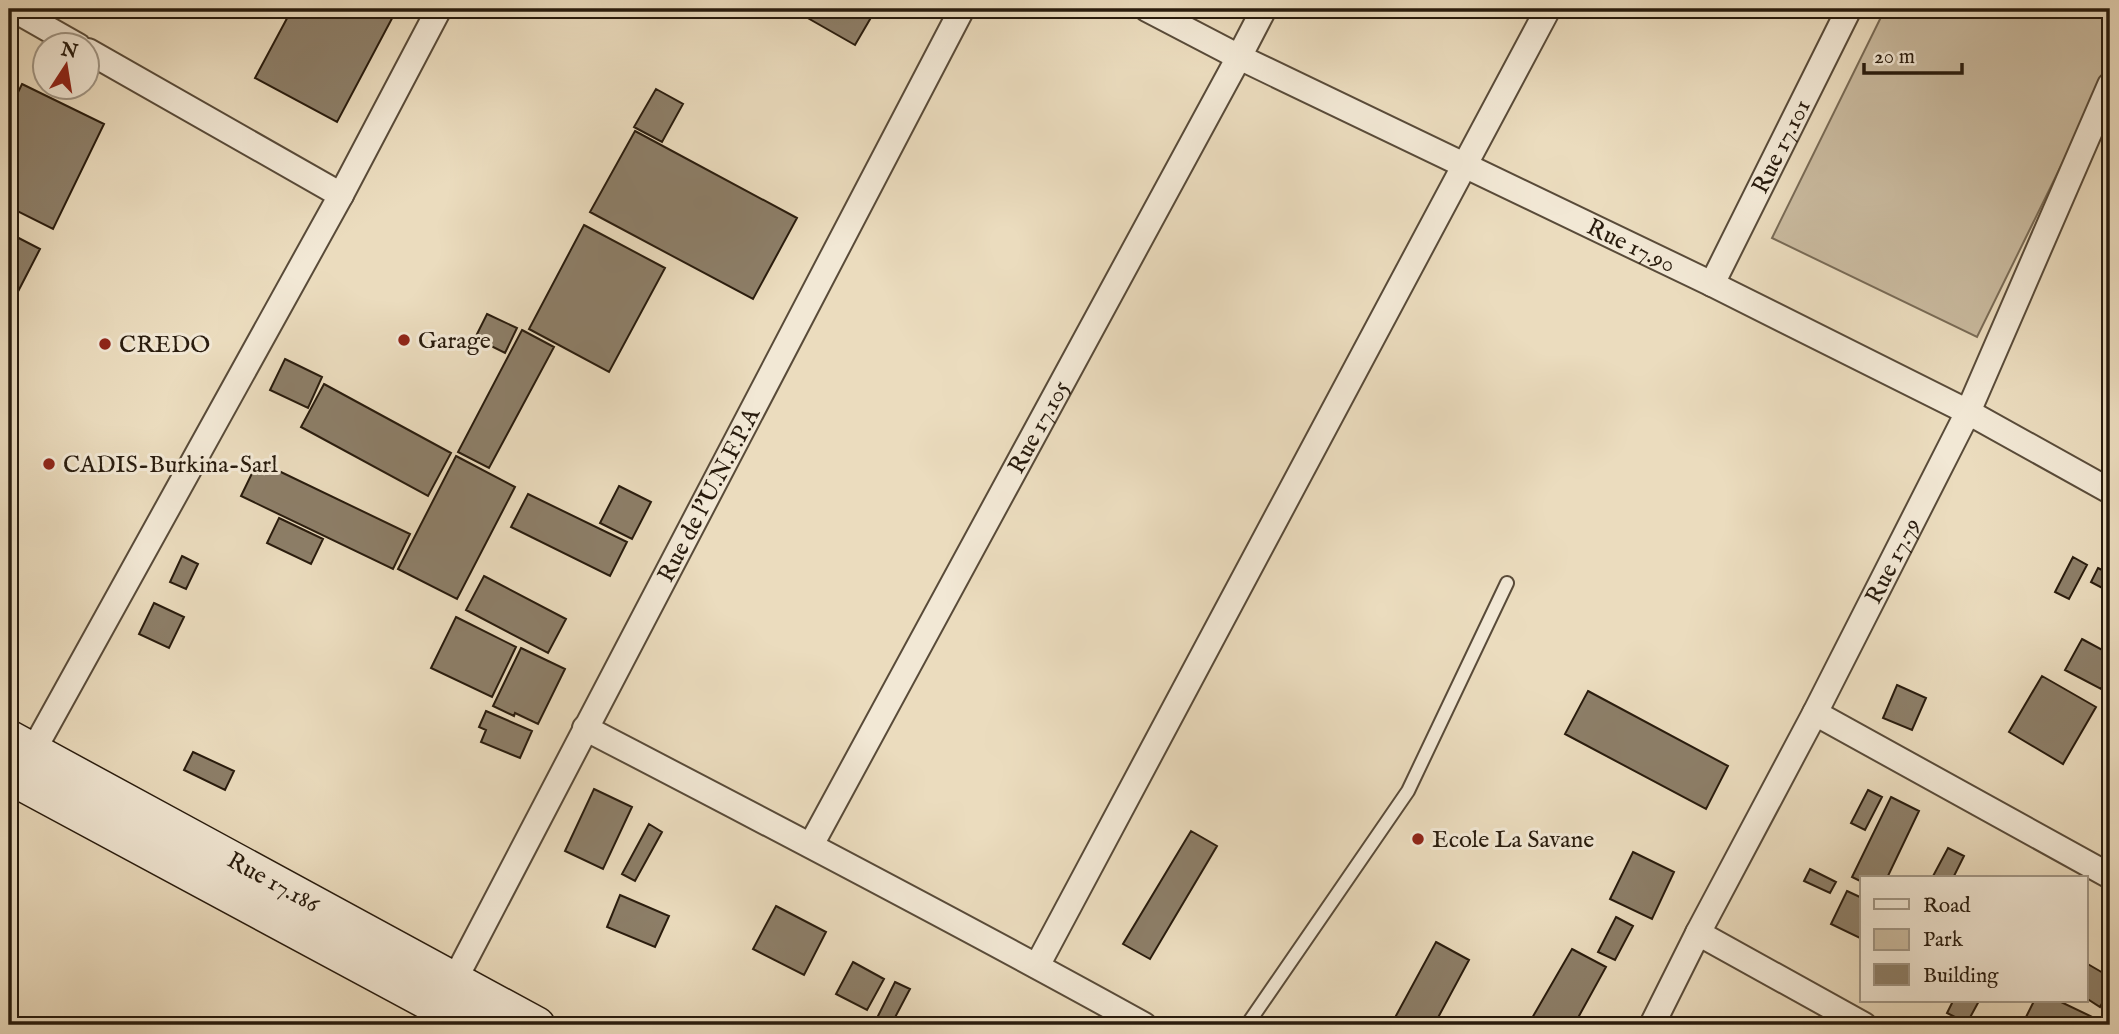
<svg xmlns="http://www.w3.org/2000/svg" width="2119" height="1034" viewBox="0 0 2119 1034" font-family="'IM FELL English',serif">
<style>
.green{fill:#cabba0;stroke:#796b56;stroke-width:2}
.building{fill:#8d7f69;stroke:#281b0d;stroke-width:2}
.lines{fill:none;stroke-linecap:round;stroke-linejoin:round}
.service-casing{stroke:#594b39;stroke-width:16}
.minor-casing{stroke:#594b39;stroke-width:28}
.secondary-casing{stroke:#281b0d;stroke-width:38}
.service{stroke:#f2e8d5;stroke-width:12}
.minor{stroke:#f2e8d5;stroke-width:24}
.secondary{stroke:#f2e8d5;stroke-width:35}
.poi-dot{fill:#8f2418;stroke:#f2e8d5;stroke-width:2.5}
.labels{text-anchor:middle;stroke-width:6;stroke-linejoin:round;paint-order:stroke}
.street-label{font-size:24px;fill:#281b0d;stroke:#f2e8d5}
.poi-label{font-size:24px;fill:#281b0d;stroke:#f2e8d5;text-anchor:start}
</style>
<rect width="100%" height="100%" fill="#ebdcbe"/>
<filter id="stains"><feTurbulence type="fractalNoise" baseFrequency=".00286" numOctaves="4"/><feColorMatrix values="0 0 0 0 .2 0 0 0 0 .09 0 0 0 0 .02 0 0 0 .5 -.17"/></filter>
<radialGradient id="worn" r=".72"><stop offset=".6" stop-color="#630" stop-opacity="0"/><stop offset="1" stop-color="#630" stop-opacity=".3"/></radialGradient>
<path class="green" d="M1885 9H2110V66L1977 337 1772 238Z"/>
<path class="building" d="M292 9H397L337 122 255 78Z
M792 9H876L855 45Z
M22 84 104 124 53 229 9 207V111Z
M656 89 683 104 662 142 634 127Z
M635 131 797 218 753 299 590 212Z
M584 225 665 268 609 372 529 329Z
M9 233 40 249 9 309Z
M487 314 517 328 505 353 475 338Z
M522 330 554 347 489 468 458 452Z
M285 359 322 377 308 408 270 390Z
M324 384 451 453 428 496 301 427Z
M456 456 515 487 457 599 398 569Z
M258 461 410 534 393 569 241 496Z
M619 486 651 502 632 539 600 523Z
M528 494 627 542 610 576 511 527Z
M279 518 323 539 311 564 267 543Z
M182 556 198 564 186 589 170 582Z
M2073 557 2087 565 2069 599 2055 592Z
M2098 568 2110 574V592L2091 582Z
M484 576 566 619 548 653 466 610Z
M154 603 184 617 169 648 139 634Z
M456 617 516 647 492 697 431 668Z
M2082 639 2110 654V672L2101 689 2065 670Z
M521 648 565 669 538 724 515 713 514 716 493 706Z
M2042 676 2096 707 2063 764 2009 732Z
M1897 685 1926 698 1912 730 1883 718Z
M1588 691 1728 766 1706 809 1565 734Z
M486 711 532 731 520 758 481 742 486 730 479 727Z
M193 752 234 771 225 790 184 770Z
M594 789 632 807 603 869 565 851Z
M1868 790 1882 797 1865 830 1851 823Z
M1891 797 1919 811 1887 878H1862V882L1852 877Z
M649 824 662 832 635 881 622 874Z
M1191 831 1217 846 1150 959 1123 944Z
M1948 848 1964 856 1953 878H1932Z
M1633 852 1674 872 1652 919 1610 899Z
M1810 869 1836 882 1830 893 1804 881Z
M1847 891 1862 898V939L1831 924Z
M620 895 669 916 655 947 607 927Z
M776 906 826 932 804 975 753 949Z
M1616 917 1633 926 1615 960 1598 952Z
M1436 942 1469 960 1434 1025H1391Z
M1572 949 1606 967 1574 1025H1528Z
M853 962 884 979 867 1010 836 994Z
M2086 963 2110 977V989L2100 1007 2086 998Z
M895 982 910 989 891 1025 877 1018Z
M1953 1001H1979L1967 1023 1947 1013Z
M2034 1001H2059L2109 1025H2022Z"/>
<g class="lines">
<g class="service-casing">
<path id="service" d="M1247 1025 1408 791 1507 583"/>
</g>
<g class="minor-casing">
<g id="minor">
<path d="M13 9 78 46"/>
<path id="s1" d="M1147 9 1239 57 1712 284 1968 412 2110 491"/>
<path d="M88 51 341 195"/>
<path id="s2" d="M1712 284 1849 9"/>
<path d="M1815 713 2110 876"/>
<path d="M585 728C772 825 960 923 1144 1025"/>
<path d="M33 751 341 195 439 9"/>
<path id="s3" d="M811 845 1239 57 1264 9"/>
<path d="M1698 933 1864 1025"/>
<path d="M1037 966 1548 9"/>
<path id="s4" d="M428 1025 454 981 962 9"/>
<path id="s5" d="M1652 1025 1698 933 1815 713 1968 412 2110 85"/>
</g>
</g>
<g class="secondary-casing">
<g id="secondary">
<path id="s6" d="M9 738 537 1025"/>
<path d="M9 776 471 1025"/>
</g>
</g>
<use href="#service" class="service"/>
<use href="#minor" class="minor"/>
<use href="#secondary" class="secondary"/>
</g>
<g class="poi-dot">
<circle cx="404" cy="340" r="7"/>
<circle cx="105" cy="344" r="7"/>
<circle cx="49" cy="464" r="7"/>
<circle cx="1418" cy="839" r="7"/>
</g>
<g class="labels">
<g class="street-label">
<text dy="8" stroke="none"><textPath href="#s2" startOffset="154">Rue 17.101</textPath></text>
<text dy="8" stroke="none"><textPath href="#s1" startOffset="539">Rue 17.90</textPath></text>
<text dy="8" stroke="none"><textPath href="#s3" startOffset="476">Rue 17.105</textPath></text>
<text dy="8" stroke="none"><textPath href="#s4" startOffset="600">Rue de l'U.N.F.P.A</textPath></text>
<text dy="8" stroke="none"><textPath href="#s5" startOffset="523">Rue 17.79</textPath></text>
<text dy="8" stroke="none"><textPath href="#s6" startOffset="301">Rue 17.186</textPath></text>
</g>
<g class="poi-label">
<text x="418" y="348">Garage</text>
<text x="119" y="352">CREDO</text>
<text x="63" y="472">CADIS-Burkina-Sarl</text>
<text x="1432" y="847">Ecole La Savane</text>
</g>
</g>
<rect width="2119" height="1034" fill="none" stroke="#ebdcbe" stroke-width="35"/>
<rect x="10" y="10" width="2098" height="1013" fill="none" stroke="#281b0d" stroke-width="3.5"/>
<rect x="18" y="18" width="2084" height="999" fill="none" stroke="#281b0d" stroke-width="2"/>
<rect x="1860" y="876" width="228" height="126" fill="#f2e8d5" stroke="#a19685" stroke-width="2"/>
<rect x="1874" y="899" width="35" height="10" fill="#f2e8d5" stroke="#a19685" stroke-width="2"/>
<text x="1923" y="912" font-size="21" fill="#281b0d">Road</text>
<rect x="1874" y="929" width="35" height="21" fill="#cabba0" stroke="#a19685" stroke-width="2"/>
<text x="1923" y="946" font-size="21" fill="#281b0d">Park</text>
<rect x="1874" y="964" width="35" height="21" fill="#8d7f69" stroke="#a19685" stroke-width="2"/>
<text x="1923" y="982" font-size="21" fill="#281b0d">Building</text>
<g transform="translate(66 66) rotate(12)"><circle r="33" fill="#f2e8d5" stroke="#a19685" stroke-width="2"/>
<path d="M0-5L12 26L0 18L-12 26Z" fill="#8f2418"/>
<text y="-10" font-size="19" font-weight="bold" text-anchor="middle" fill="#281b0d">N</text>
</g>
<path d="M1864 63v10h98v-10" fill="none" stroke="#281b0d" stroke-width="3.5"/>
<text x="1874" y="63" font-size="21" fill="#281b0d" stroke="#f2e8d5" stroke-width="5" paint-order="stroke">20 m</text>
<rect width="100%" height="100%" filter="url(#stains)"/>
<rect width="100%" height="100%" fill="url(#worn)"/>
</svg>
